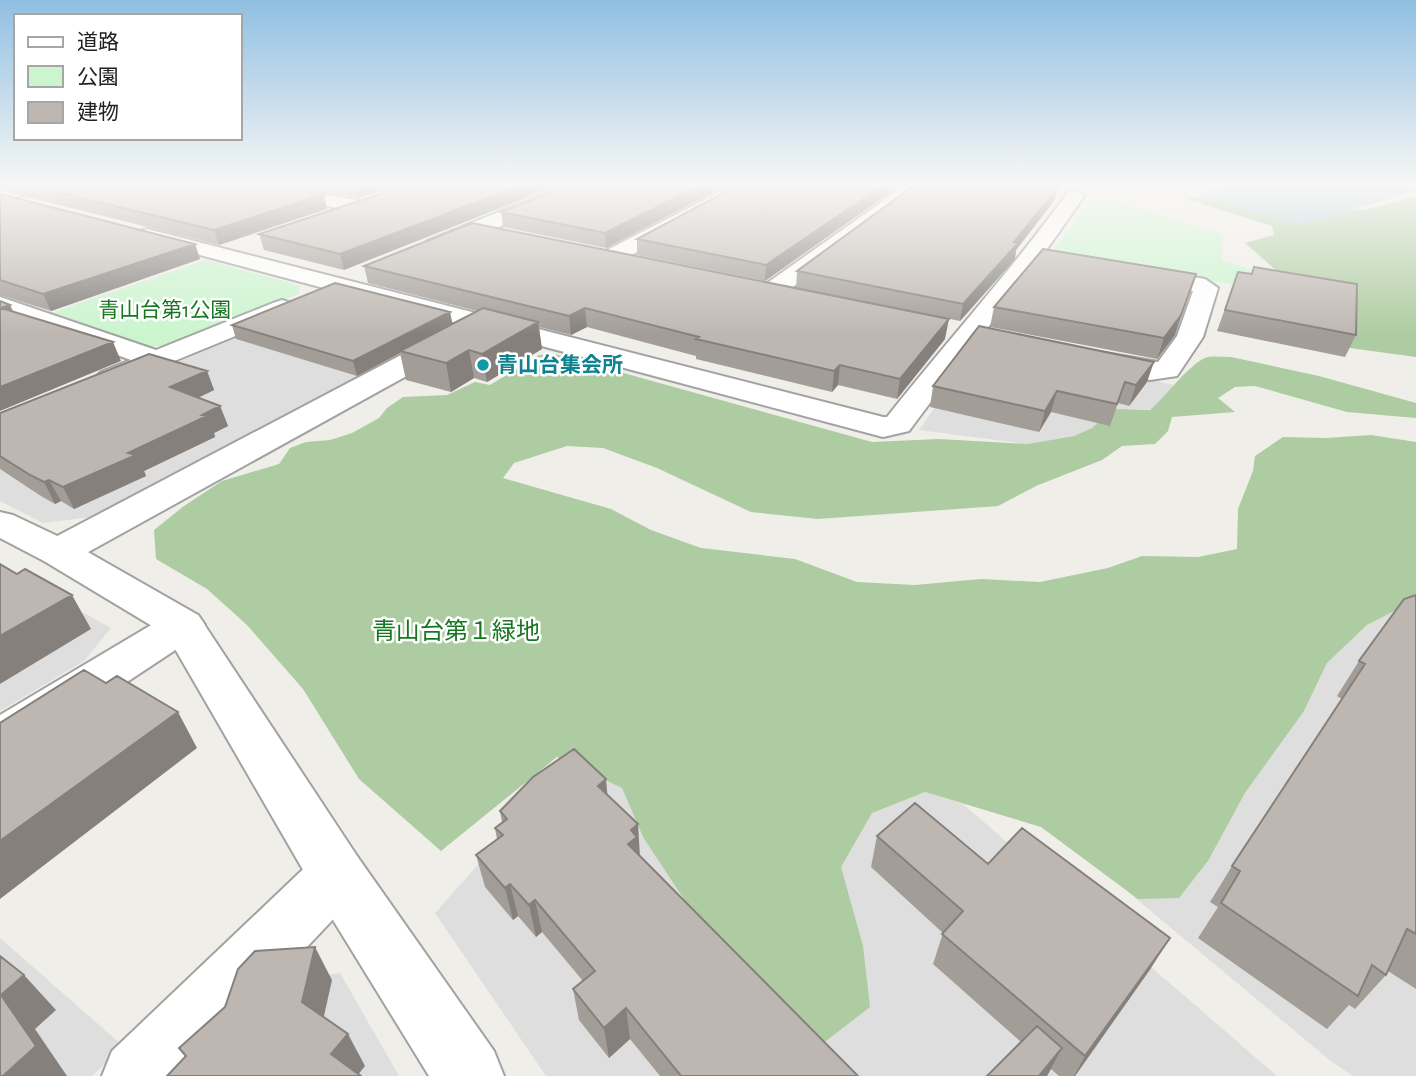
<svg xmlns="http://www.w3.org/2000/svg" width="1416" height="1076" viewBox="0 0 1416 1076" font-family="'Alegreya Sans','Noto Sans JP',sans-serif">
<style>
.residential{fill:#dfdede}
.forest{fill:#adcca1}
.park{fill:#caf5ce}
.water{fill:#adcfda}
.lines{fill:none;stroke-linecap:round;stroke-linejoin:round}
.minor-casing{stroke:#a2a2a2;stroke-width:4}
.tertiary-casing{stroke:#a2a2a2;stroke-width:4}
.minor{fill:#fff;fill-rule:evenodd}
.tertiary{fill:#fff;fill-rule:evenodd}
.wall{fill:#a39d98}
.shaded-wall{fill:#85807c}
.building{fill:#beb7b1;stroke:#85807c;stroke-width:2}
.culture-dot{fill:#0f9aa8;stroke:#fff;stroke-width:2.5}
.labels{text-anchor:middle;stroke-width:5;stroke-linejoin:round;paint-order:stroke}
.far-park-label{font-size:21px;fill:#167720;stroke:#fff}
.far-culture-label{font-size:21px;font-weight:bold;fill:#0d838f;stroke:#fff;text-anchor:start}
.park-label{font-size:24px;fill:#167720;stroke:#fff}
</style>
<rect width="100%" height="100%" fill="#f0eee8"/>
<path class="residential" d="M321 301 447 333 99 516 43 523 0 501V438Z
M999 347 1174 385 1166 397 1151 409 1113 410 1092 428 1074 436 1028 444 919 430 975 350Z
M0 567 111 628 84 661 0 711Z
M1416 600V1076H1353L1332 1062 1128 892 1179 898 1208 861 1245 793 1304 711 1327 663 1367 625Z
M584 769 622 788 643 837 840 867 871 813 925 792 963 804 1277 1076H546L435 913 515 823Z
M0 938 123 1046 92 1076H0Z
M340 973 399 1076H166L253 985Z"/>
<path class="forest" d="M1202 196 1311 202 1365 210 1416 196V357L1335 346 1295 287 1245 243 1274 235 1272 226 1186 199Z
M555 354 872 442 939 439 1028 444 1074 436 1092 428 1113 409 1150 410C1165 398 1191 361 1208 357 1215 356 1223 357 1231 357L1319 376 1416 403V418L1347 412 1255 386 1235 387 1218 398 1235 412 1172 417 1168 431 1155 444 1122 446 1102 460 1036 486 998 506 818 519 751 512 657 468 603 448 567 446 514 463 503 478 611 509 651 530 701 548 795 559 857 582 915 585 981 579 1040 582 1108 568 1142 556 1198 557 1237 549 1238 509 1253 471 1255 456 1283 437 1326 438 1371 435 1416 442V600L1367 625 1327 663 1304 711 1245 793 1208 861 1179 898 1138 899 1041 827 925 792 872 813 841 867 863 946 870 1007 822 1044 695 916 643 837 622 788 557 757 441 851 359 779 303 689 247 625 207 589 156 559 154 530 184 506 222 481 279 464 290 448 306 442 330 440 352 433 379 418 387 408 403 397 447 395 475 382 490 385 539 355Z"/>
<path class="park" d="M1094 195 1223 234 1221 260 1253 270 1275 286 1225 283 1060 257 1053 251Z
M206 260 300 286 298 294 171 345 145 347 51 313Z"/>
<path class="water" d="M1226 184H1416V191L1300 225 1197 195Z"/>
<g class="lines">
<g class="minor-casing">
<path id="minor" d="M23 184H55L52 188 0 201V189Z
M240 184H276L360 201 370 207 360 213 249 189Z
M568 184H593L590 188 443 251H427L424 246 427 241Z
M736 184H759L617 263H601L598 258 601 253Z
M907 184H928L781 296 772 298 763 296 760 291 763 286Z
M1075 190 1084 196C1030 277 967 352 909 431L883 437 140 239 136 235 140 231 147 229 883 417H887C947 341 1012 270 1068 192Z
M1142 268 1205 279 1218 288 1203 337 1177 376 1150 380 1089 366 1085 360 1089 354 1099 352 1158 362 1177 336 1193 291 1134 280 1130 275 1134 270Z
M0 297 156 350 273 303 282 300 291 303 295 308 291 313 111 387 101 384 96 378 101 372 131 360 0 313Z
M449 333 459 335 463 341 459 347 72 561 58 564 44 561 38 552 44 543 439 335Z
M183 610 198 615 205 625 198 635 18 754 0 760V715L168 615Z
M337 849 357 856 366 875 357 894 185 1076H102L112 1051 317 856Z"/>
</g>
<g class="tertiary-casing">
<path id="tertiary" d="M0 512 13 515 72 543 198 615 357 856 494 1051 504 1076H429L317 894 167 635 44 561 0 538Z"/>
</g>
<use href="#minor" class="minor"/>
<use href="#tertiary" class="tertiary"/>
</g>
<path class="wall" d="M0 184H272L324 194 327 209 219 245 0 190Z
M288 184H401L358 198Z
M410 184 344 270 264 250 259 234Z
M572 184H730L606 248 503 227 501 212Z
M740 184H902L765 281 637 255V239Z
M1058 187 1054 201 1016 250 1015 259 960 321 796 288 797 271Z
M0 194 195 244 200 259 51 311 0 295Z
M364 266 945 339 897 399 838 385 832 392 696 359V356L587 327 571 335 539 327 542 349 487 382 474 378 451 392 406 380 400 353 357 376 236 339 232 325 452 324 477 311 368 283Z
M1238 272 1356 335 1345 357 1217 331Z
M994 307 1175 335 1157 359 990 327Z
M207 371 214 390 198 398 220 406 228 426 214 433 215 437 144 471 146 476 74 509 61 501 55 504 41 496 0 469V413Z
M1147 382 1129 406 1118 403 1110 426 1051 412 1039 432 930 407 933 386Z
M1416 595V989L1388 971 1386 975 1355 1009 1349 1005 1327 1029 1198 938 1218 907 1210 902 1232 866 1342 699 1337 696 1359 661Z
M607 796 640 856 858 1076H660L630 1039 609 1058 579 1020 573 989 583 981 542 932 536 937 518 916 513 920 485 887 476 855 497 839 495 828 502 822 500 811Z
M877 836 988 864 1151 968 1075 1076H1059L1051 1069 1047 1076 1021 1042 933 964 943 933 871 867Z"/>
<path class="shaded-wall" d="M355 184H401L358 198Z
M525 184H561L344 270 340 254Z
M703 184H730L606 248 605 233Z
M885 184H902L765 281 766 265Z
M1058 187 1054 201 1016 250 1015 259 960 321 963 304Z
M324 194 327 209 219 245 214 230Z
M195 244 200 259 51 311 43 294Z
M1196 274 1175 335 1157 359 1164 338Z
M10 305 19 323 1 308Z
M585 308 587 327 571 335 569 316Z
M450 312 453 326 400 351V353L357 376 353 361Z
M949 319 945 339 897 399 900 379Z
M538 322 542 349 487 382 482 354Z
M113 342 121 361 0 411V387Z
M469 350 474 378 451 392 446 363Z
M1154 362 1147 382 1129 406 1136 385Z
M840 365 838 385 832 392 834 371Z
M207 371 214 390 178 407 170 387Z
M1057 391 1051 412 1039 432 1045 411Z
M220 406 228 426 214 433 215 437 144 471 146 476 74 509 63 487Z
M49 480 61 501 55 504 44 482Z
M72 595 91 629 0 684V636Z
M178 712 197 748 0 899V841Z
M606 779 609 812 598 786Z
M638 824 640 857 628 844 631 830Z
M510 884 518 916 513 920 505 888Z
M535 900 542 932 536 937 529 905Z
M1170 938 1151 968 1075 1076H1074L1085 1056Z
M315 947 332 980 320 1034 302 1002Z
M24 975 56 1010 35 1029 67 1076H3L1 995Z
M626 1008 630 1039 609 1058 604 1028Z
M348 1034 365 1066 357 1076 331 1054Z
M1062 1048 1047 1076H1039Z"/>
<path class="building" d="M24 184H272L324 194 214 230Z
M410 184H525L340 254 259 234Z
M572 184H703L605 233 501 212Z
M740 184H885L766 265 637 239Z
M916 184H1034L1058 187 1014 242 1018 243 963 304 797 271Z
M0 194 195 244 43 294 0 280Z
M472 223 949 319 900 379 840 365 834 371 696 339 699 337 585 308 569 316 364 266Z
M1043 249 1196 274 1181 315 1164 338 994 307Z
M1254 267 1357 284 1356 335 1225 310 1238 272 1252 274Z
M335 283 450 312 353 361 232 325Z
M0 301 10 305 1 308 113 342 0 387Z
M483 308 538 322 482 354 469 350 446 363 400 351Z
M979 326 1154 362 1136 385 1125 382 1117 404 1057 391 1045 411 933 386Z
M149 354 207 371 170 387 220 406 202 415 207 416 128 453 136 455 63 487 49 480 44 482 30 475 0 456V413Z
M0 564 17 574 25 569 72 595 0 636Z
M1416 595V934L1407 929 1386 975 1372 965 1358 996 1221 903 1240 871 1232 866 1365 664 1359 661 1404 599Z
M84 670 106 683 117 676 178 712 0 841V723Z
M574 749 606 779 598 786 638 824 631 830 637 837 628 844 858 1076H681L626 1008 604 1028 573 989 595 971 535 900 529 905 510 884 505 888 476 855 503 835 495 828 507 819 500 811 533 777Z
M915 803 988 864 1022 828 1170 938 1085 1056 942 934 963 911 877 836Z
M315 947 302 1002 348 1034 331 1054 361 1076H167L186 1056 179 1048 225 1007 238 969 255 951Z
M0 956 24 975 1 995 36 1046 3 1076H0Z
M1037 1026 1062 1048 1039 1076H987Z"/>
<linearGradient id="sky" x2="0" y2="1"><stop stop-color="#90bfe2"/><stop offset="0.55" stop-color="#f8f7f5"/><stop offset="1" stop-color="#f8f7f5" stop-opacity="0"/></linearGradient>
<rect width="1416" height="335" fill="url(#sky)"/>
<circle class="culture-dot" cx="483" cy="365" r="7"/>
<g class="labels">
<g class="far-park-label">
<text x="165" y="317">青山台第1公園</text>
</g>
<g class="far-culture-label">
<text x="497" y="372">青山台集会所</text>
</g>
<g class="park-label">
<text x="456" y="639">青山台第１緑地</text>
</g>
</g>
<rect x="14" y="14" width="228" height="126" fill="#ffffff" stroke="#a6a6a6" stroke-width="2"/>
<rect x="28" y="37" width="35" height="10" fill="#ffffff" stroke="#a6a6a6" stroke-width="2"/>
<text x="77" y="49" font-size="21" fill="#212121">道路</text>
<rect x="28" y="66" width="35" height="21" fill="#caf5ce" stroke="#a6a6a6" stroke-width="2"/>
<text x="77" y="84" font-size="21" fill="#212121">公園</text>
<rect x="28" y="102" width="35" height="21" fill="#beb7b1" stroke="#a6a6a6" stroke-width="2"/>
<text x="77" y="119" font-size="21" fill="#212121">建物</text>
</svg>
